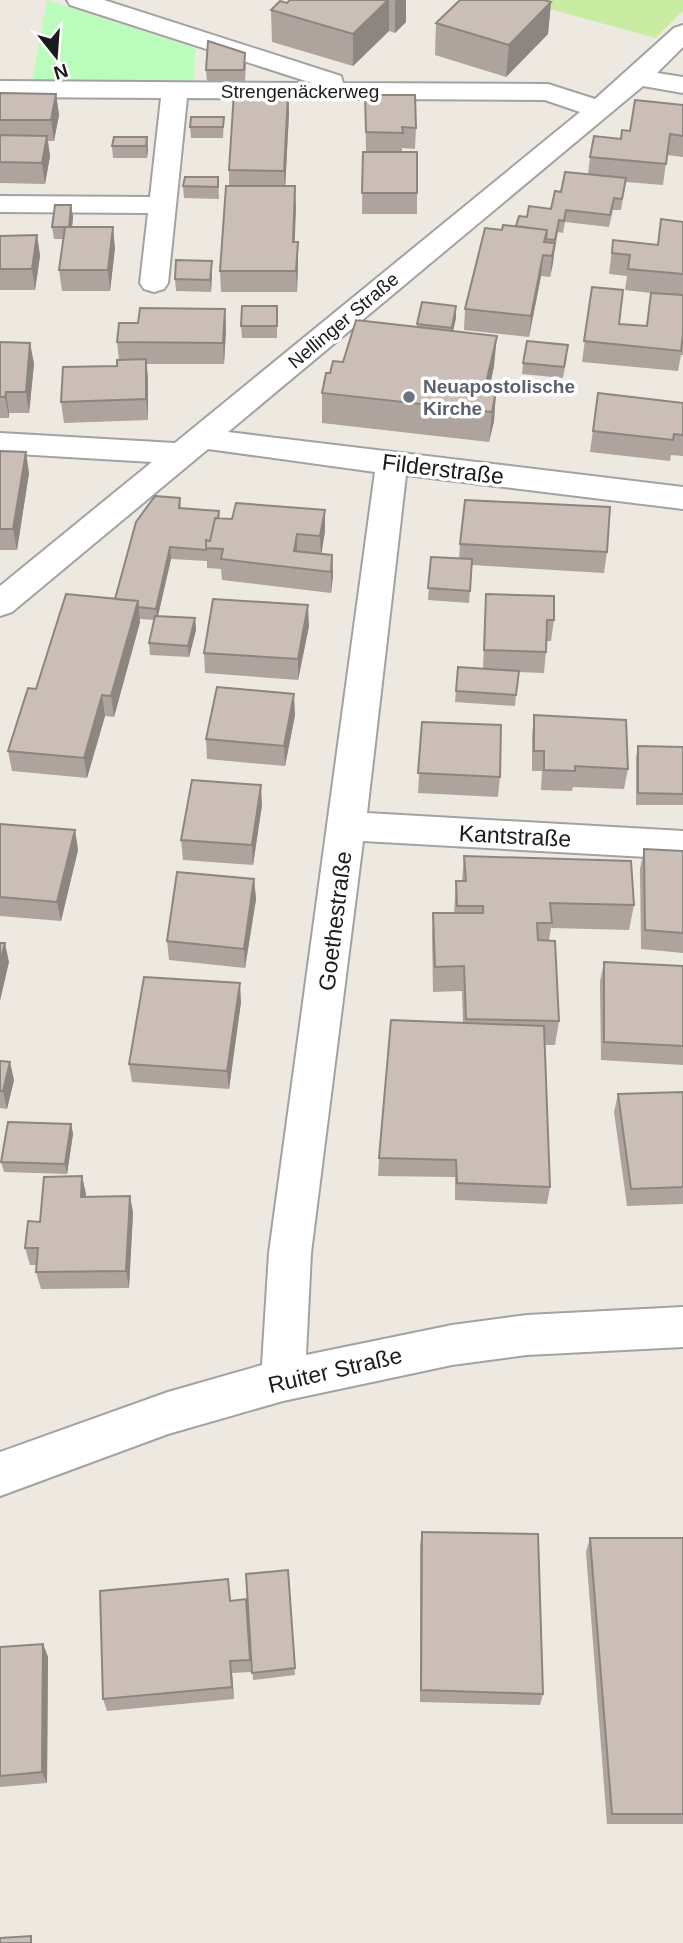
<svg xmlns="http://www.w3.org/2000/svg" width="683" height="1943" viewBox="0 0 683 1943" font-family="Arial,sans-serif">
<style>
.grass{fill:#caeca2}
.park{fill:#b9fcbb}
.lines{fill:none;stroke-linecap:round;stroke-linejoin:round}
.minor-casing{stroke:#a2a2a2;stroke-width:4}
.minor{fill:#fff;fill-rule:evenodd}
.wall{fill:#aea39d}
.shaded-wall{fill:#8d857f}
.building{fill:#cabeb6;stroke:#8d857f;stroke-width:2}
.worship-dot{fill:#6b7280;stroke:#fff;stroke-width:2.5}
.labels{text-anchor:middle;stroke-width:7;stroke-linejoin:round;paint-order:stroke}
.far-street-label{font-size:19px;fill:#1b1b1b;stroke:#fff}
.far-worship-label{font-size:19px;font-weight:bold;fill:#5b616d;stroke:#fff;text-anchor:start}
.street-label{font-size:23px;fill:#1b1b1b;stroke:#fff}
</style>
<rect width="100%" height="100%" fill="#eee9e0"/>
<path class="grass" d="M517 0H683V11L655 38Z"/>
<path class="park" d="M47 0 195 48 194 81H32Z"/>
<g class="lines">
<g class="minor-casing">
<path id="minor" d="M67 0H104L341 76 343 83 548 84 595 99 674 28 683 25V47L657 73 683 77V93L643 86 228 432 683 487V509L406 475 367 813 683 831V859L363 841 311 1253 306 1355 452 1325 527 1315 683 1307V1347L527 1355 452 1365 283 1401 168 1434 0 1496V1452L168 1392 262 1365 269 1253 375 472 208 449 12 612 0 616V586L152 462 0 453V433L175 443 580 112 545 100 187 98 168 283 164 289 154 292 144 289 140 283 148 213 0 212V196L150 197 161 98 0 97V81L312 83 70 5Z"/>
</g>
<use href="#minor" class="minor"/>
</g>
<path class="wall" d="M290 0H406V22L395 33 389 31 353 66 272 42 271 10 287 3Z
M551 2 548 34 506 77 435 55 436 23Z
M246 64 245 82H207L206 70Z
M0 93 56 94 59 115 54 141H48L50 156 45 184 0 183Z
M288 93 289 113 285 186 296 207 294 242 298 263 297 292H221L220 271 229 186V170Z
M365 95 416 128 415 149 402 148V152L417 193V214H362L363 152H366Z
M683 105V157L667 155 663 185 626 182 621 210H613L609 227 565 222 563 233 558 232 550 277 541 276 529 337 464 330 465 309 502 230 516 226 551 209 561 192 588 174 590 157 621 139 630 131Z
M224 117 223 138H191L190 127Z
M147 137 148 149 147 158H113L112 146Z
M218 177 219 199 184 198 183 186Z
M71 205 73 217 72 227 115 248 110 291H62L59 270 64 239H54L52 227Z
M683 222V355H681L678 371 582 362 592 287 619 324 646 326 651 293 625 290 627 276 609 274 613 240 658 245Z
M37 235 40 256 35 290H0V236Z
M212 273 211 292 176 291 175 279Z
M277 306V338H242L241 326Z
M225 309 226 330 224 364H147L148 380V420L64 423 61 402 117 366 119 360 117 342 138 323Z
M456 318 453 331 494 366 489 390 496 391 494 421 489 442 322 423V393L330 373 343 362 417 327V324Z
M0 342 30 343 34 364 29 413H9V418H0Z
M567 357 563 378 522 374 523 363Z
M598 393 683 403V456L671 455 670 461 590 452Z
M0 451 29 473 17 550H0Z
M180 498 181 509 219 511 220 519 325 531 321 554 332 555 333 576 331 593 222 580 221 569 207 568V561L171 559 158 616 195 618 196 630 189 657 150 655 149 643 154 620 140 619V622L114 717 105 716 87 778 12 771 8 751 36 689 115 599Z
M460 544 607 552 604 573 472 565 469 603 428 600 431 557 459 559Z
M486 594 554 620 551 641H547L544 673 518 672 515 706 455 702 458 667 483 669Z
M309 626 298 680 205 673 204 653Z
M295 715 285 766 207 759 206 739Z
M534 715 628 769 624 789 573 787 572 791 541 790 542 771H532V736Z
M422 722 500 777 498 797 418 793Z
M638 746 683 747V805H636V757Z
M262 805 253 865 183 860 181 840Z
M0 824 75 830 78 850 61 921 0 916Z
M644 849 683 851V953L641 949 640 869Z
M464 856 634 905 629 930 551 928 549 940 559 1021 555 1045H545L550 1187 547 1204 455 1200V1177L378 1176 379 1158 463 1023 462 991 433 992 432 938 433 913H454L456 881H462Z
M254 879 256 899 245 968 169 960 167 941Z
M604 962 683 966V1065L601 1060 600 981Z
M241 1002 229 1089 132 1082 129 1064Z
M0 1061 14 1080 7 1109 0 1108Z
M683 1092V1204L627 1206 614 1112 618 1094Z
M71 1124 73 1134 67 1174 4 1172 1 1162Z
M82 1176 86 1197 130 1196 133 1213 129 1288 41 1289 36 1272 37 1265H30L25 1248 40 1222Z
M422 1532 543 1694 540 1705 420 1702V1545Z
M590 1538H683V1824H607L586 1552Z
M288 1570 295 1675 253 1680 246 1574Z
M230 1593 231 1601 246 1599 251 1672 232 1673 234 1699 107 1711 103 1699Z
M43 1644 48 1657 47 1783 0 1787V1647Z"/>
<path class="shaded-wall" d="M388 0H389V31L353 66V34Z
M397 0H406V22L395 33V1Z
M551 2 548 34 506 77 509 45Z
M288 93 289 113 285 192 284 171Z
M56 94 59 115 54 141 51 120Z
M47 136 50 156 45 184 42 163Z
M147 137 148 149 147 158 146 146Z
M295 186 296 207 294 263 293 242Z
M71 205 73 217 71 239 69 227Z
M113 227 115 248 110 291 108 270Z
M37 235 40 256 35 290 32 269Z
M298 242V263L297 292 296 271Z
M555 243 553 264 550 277 552 256Z
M543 255 541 276 529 337 531 316Z
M212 261V273L211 292 210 280Z
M456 306V318L451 339 452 328Z
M225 309 226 330 224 364 223 343Z
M497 336 494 366 484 413 486 383Z
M30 343 34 364 29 413 26 392Z
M146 359 148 380V420L146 399Z
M496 391 494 421 489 442 492 412Z
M6 392 9 413V418L5 397Z
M26 452 29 473 17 550 13 529Z
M325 510V531L321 557 320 536Z
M297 534V554L294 551Z
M170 547 171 559 157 620 156 609Z
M332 555 333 576 331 593V572Z
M138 601 140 622 114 717 111 696Z
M308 605 309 626 298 680V659Z
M195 618 196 630 189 657 188 646Z
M294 694 295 715 285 766 284 746Z
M102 695 105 716 87 778 84 758Z
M261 785 262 805 253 865 252 845Z
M75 830 78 850 61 921 57 902Z
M254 879 256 899 245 968 244 949Z
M5 943 9 962 0 1001V962Z
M240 983 241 1002 229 1089 227 1071Z
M10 1062 14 1080 7 1109 3 1091Z
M71 1124 73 1134 67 1174 65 1164Z
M82 1176 86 1194 85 1214 81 1197Z
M130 1196 133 1213 129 1288 126 1271Z
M246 1599 248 1612 251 1672 250 1660Z
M43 1644 48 1657 47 1783 42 1772Z
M230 1661 232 1673 234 1699 232 1687Z"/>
<path class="building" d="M290 0H388L353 34 271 10 280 1 287 3Z
M460 0H544L551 2 509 45 436 23Z
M208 41 245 53 244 70H206Z
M234 92 288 93 284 171 229 170Z
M0 93 56 94 51 120H0Z
M365 95H415L416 128 402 127 403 133 366 132Z
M635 100 683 105V136L670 134 666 164 590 157 594 136 621 139 622 130 630 131Z
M191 117H224L223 127H190Z
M0 135 47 136 42 163 0 162Z
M114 137H147L146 146H112Z
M363 152H417V193H362Z
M565 172 626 178 622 199 614 198 610 215 566 210 564 221 559 220 555 240 546 239 547 230 516 226 519 216 527 217 529 206 551 209 555 191 561 192Z
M185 177H218V187L183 186Z
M226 186H295L293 242H298L296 271H220Z
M55 205H71L69 227H52Z
M661 219 683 222V274L628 269 630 255 612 253 613 240 658 245Z
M503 225 547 230 544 242 555 243 552 256 543 255 531 316 465 309 485 228 502 230Z
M65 227H113L108 270H59Z
M37 235 32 269H0V236Z
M176 260 212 261 210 280 175 279Z
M592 287 623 290 619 324 647 326 651 293 683 295V334L681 351 584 341Z
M422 302 456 306 452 328 417 324Z
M242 306H277V326H241Z
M140 308 225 309 223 343 117 342 119 323H138Z
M356 320 497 336 486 383 466 381V388L496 391 492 412 322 393 326 373H330L333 361 343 362Z
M527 341 568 345 564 367 523 363Z
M0 342 30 343 26 392H6L5 397H0Z
M146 359V399L61 402 63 367 117 366V360Z
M598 393 683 403V435L674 434 673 440 593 431Z
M0 451 26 452 13 529H0Z
M155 496 180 498 179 508 219 511 218 518H215L210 541 206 540V550L170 547 156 609 138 607V601L115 599 136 522Z
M465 500 610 507 607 552 460 544Z
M236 503 325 510 320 536 297 534 294 551 332 555 331 572 221 559 223 549 206 548V540L210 541 215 518 232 519Z
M431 557 472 559 470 591 428 588Z
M66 594 138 601 111 696 102 695 84 758 8 751 28 688 36 689Z
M486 594 554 596V620H547L546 652 484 650Z
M213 599 308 605 298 659 204 653Z
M155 616 195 618 188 646 149 643Z
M458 667 519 671 516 695 456 691Z
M217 687 294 694 284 746 206 739Z
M534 715 626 720 628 769 575 766V771L544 770V751H534Z
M422 722 501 725 500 777 418 773Z
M638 746 683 747V794L638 793Z
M192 780 261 785 252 845 181 840Z
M0 824 75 830 57 902 0 897Z
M644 849 683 851V933L645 930Z
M464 856 631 861 634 905 550 903 552 923H537L538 940 555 941 559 1021 466 1019 464 966 435 967 433 913H483V906H457L456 881H466Z
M177 872 254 879 244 949 167 941Z
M0 943H5L0 962Z
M604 962 683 966V1046L604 1042Z
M144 977 240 983 227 1071 129 1064Z
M391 1020 544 1026 550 1187 457 1183 456 1160 379 1158Z
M0 1061 10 1062 3 1091H0Z
M683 1092V1187L631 1189 618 1094Z
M8 1122 71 1124 65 1164 1 1162Z
M82 1176 81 1197 130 1196 126 1271 36 1272 38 1248H25L28 1221 40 1222 44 1177Z
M422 1532 538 1534 543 1694 421 1690Z
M590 1538H683V1814H612Z
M288 1570 295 1668 252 1673 246 1574Z
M228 1579 230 1601 246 1599 250 1660 230 1661 232 1687 103 1699 100 1591Z
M43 1644 42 1772 0 1776V1647Z
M31 1936V1943H0V1938Z"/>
<circle class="worship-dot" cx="409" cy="397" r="7"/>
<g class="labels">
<g class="far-street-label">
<text x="300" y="98">Strengenäckerweg</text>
<text transform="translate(343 320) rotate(-40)" y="7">Nellinger Straße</text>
</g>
<g class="far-worship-label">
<text x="423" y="393">Neuapostolische<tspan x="423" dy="22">Kirche</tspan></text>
</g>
<g class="street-label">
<text transform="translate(443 469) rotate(7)" y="8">Filderstraße</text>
<text transform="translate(515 836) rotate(3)" y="8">Kantstraße</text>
<text transform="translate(335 921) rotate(-83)" y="8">Goethestraße</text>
<text transform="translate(335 1370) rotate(-13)" y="8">Ruiter Straße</text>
</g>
</g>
<g transform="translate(56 56) rotate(163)" stroke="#ffffff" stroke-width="5" paint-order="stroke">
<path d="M0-5L12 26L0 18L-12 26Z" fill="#1b1b1b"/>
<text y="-10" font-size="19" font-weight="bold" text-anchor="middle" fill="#1b1b1b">N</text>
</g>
</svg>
